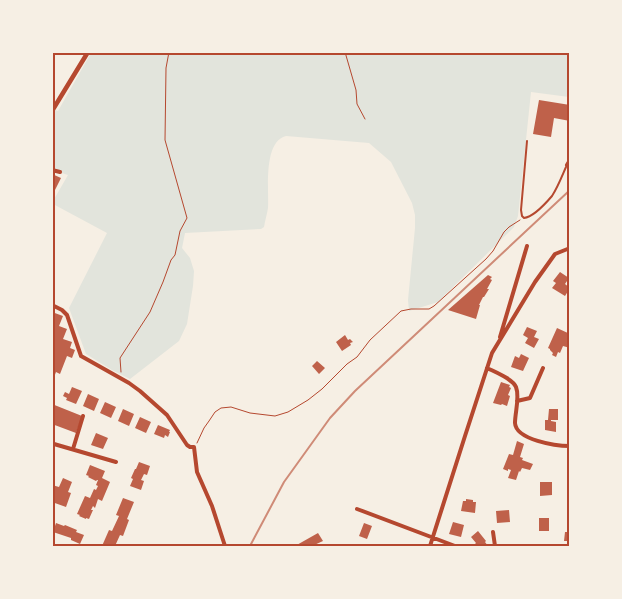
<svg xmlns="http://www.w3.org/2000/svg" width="622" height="599" viewBox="0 0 622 599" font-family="'Space Grotesk',sans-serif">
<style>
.green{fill:#e2e4dc}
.building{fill:#bf614a}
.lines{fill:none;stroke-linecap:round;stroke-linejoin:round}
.path{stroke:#b5482f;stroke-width:1}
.service{stroke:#b5482f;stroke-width:2}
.minor{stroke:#b5482f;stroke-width:4}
.tertiary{stroke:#b5482f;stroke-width:4.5}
.rail{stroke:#cf8b77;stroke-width:2}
.neatline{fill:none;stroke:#b5482f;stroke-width:2}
</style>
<rect width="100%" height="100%" fill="#f6efe4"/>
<path class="green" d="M91 53H569V97L531 92 518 216 514 227 438 302 409 311 408 300 415 228V215L412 203 391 162 369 143 286 136C263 142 269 189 268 208 267 214 265 221 264 227L261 229 185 233 182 248 190 258 194 271 193 286 187 324 179 341 130 379 112 370 86 354 69 308 107 233 53 204V201L68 175 53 170 52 109 58 111Z"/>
<path class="building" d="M539 100 570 105V121L554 118 551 137 533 134Z
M52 174 61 178 52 196Z
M560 272 569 278 565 284 570 288 565 296 552 288 556 283 553 281Z
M488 275 492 277 490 279 492 280 487 289H489L484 297H483L479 305H480L476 319 448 310Z
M52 312 63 316 59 326 67 329 63 339 72 342 70 348 75 350 72 358 67 356 60 374 56 372 53 380 52 336 55 330 52 329Z
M527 327 537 331 534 337 539 339 534 348 525 343 528 338 523 335Z
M557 328 570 334V348L563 346 560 353 558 352 556 357 552 355 553 353 550 350V349L548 348Z
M345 335 348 340 350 339 353 342 350 343 351 345 342 351 336 342Z
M521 354 529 358 523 371 511 367 515 356 519 358Z
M317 361 325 368 319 374 312 366Z
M501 382 510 385 509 387 511 388 508 395 510 396 507 406 502 404 501 405 493 403Z
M72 387 82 391 76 404 66 400 67 398 63 396 65 392 69 394Z
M88 394 99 399 94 411 83 406Z
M105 402 116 407 111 418 100 413Z
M52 404 82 416 76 433 52 424Z
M123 409 134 414 129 426 118 421Z
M549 409H558V420H551V421L556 422V432L545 430V420H548Z
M140 417 151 422 146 433 135 428Z
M158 425 170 430 169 432H170L168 437 165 435 164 438 154 434Z
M96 433 108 438 103 449 91 445Z
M517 441 524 444 520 457 523 458 522 460 533 464 530 470 522 468 520 472 519 471 516 480 508 478 511 470 508 469V471L503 469 509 454 513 455Z
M139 462 150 466 147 475 144 474 141 480 144 481 141 490 130 486 133 479 131 478 135 469H136Z
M90 465 105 471 102 478 110 482 102 501 98 499 95 508 93 506 91 510H93L89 519 86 518V519L79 516 80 515 77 514 85 496 90 498 94 489 96 490 98 486 96 485 98 480H97L96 481 88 477 89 476 86 475Z
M63 478 72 482 68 492 71 493 66 507 52 502V485L59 487Z
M540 482H552V495L540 496Z
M123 498 134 502 127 519 129 520 123 536 120 535 115 546H102L109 530 112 531 119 516 116 515Z
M466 499 473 500V502H476L475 513 461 511 463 501H466Z
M509 510 510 522 497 523 496 511Z
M539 518H549V531H539Z
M453 522 464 525 461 537 449 534Z
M56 523 64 526 65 525 77 530 76 532 84 535 80 544 71 540V538L53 532Z
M364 523 372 526 367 539 359 536Z
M478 531 486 541 485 542 488 546H478L475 544 476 543 471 537Z
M565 532H570V541H564Z
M318 533 323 541 312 546H295Z"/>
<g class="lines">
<path class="path" d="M345 52 356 90 357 104 365 119
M299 53 310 52
M121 372 120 358 150 312 163 282 171 260 175 255 180 231 187 218 165 140 166 68 169 52
M197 443 204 428 209 421 215 412 221 408 231 407 250 413 275 416 288 412 308 400 322 389 347 364 357 357 370 340 401 311 411 309H429L434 306 486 259 493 251 504 232 509 227 520 220"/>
<path class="service" d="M527 141 521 210 522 216 524 218C534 217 546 203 552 196 558 187 562 176 566 167"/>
<path class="minor" d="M567 165 570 160
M52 170 60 172
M52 305 62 310 67 315 81 356 129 383 140 391 167 415 187 445 190 447H194L197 472 212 506 225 546
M500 337 527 246
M487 368C495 372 513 379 516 387 520 397 515 412 515 423 516 440 556 446 570 446
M517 401 530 398 543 368
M52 447 54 444 116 462
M73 449 83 416
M357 509 455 546
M493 532 495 546
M430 546 465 436 492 353 535 282 555 254 570 248"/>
<path class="tertiary" d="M52 111 88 52"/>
<path class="rail" d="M250 546 284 482 330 418 355 391 570 190"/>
</g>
<rect width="622" height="599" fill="none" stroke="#f6efe4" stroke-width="108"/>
<rect x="54" y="54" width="514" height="491" class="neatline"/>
</svg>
